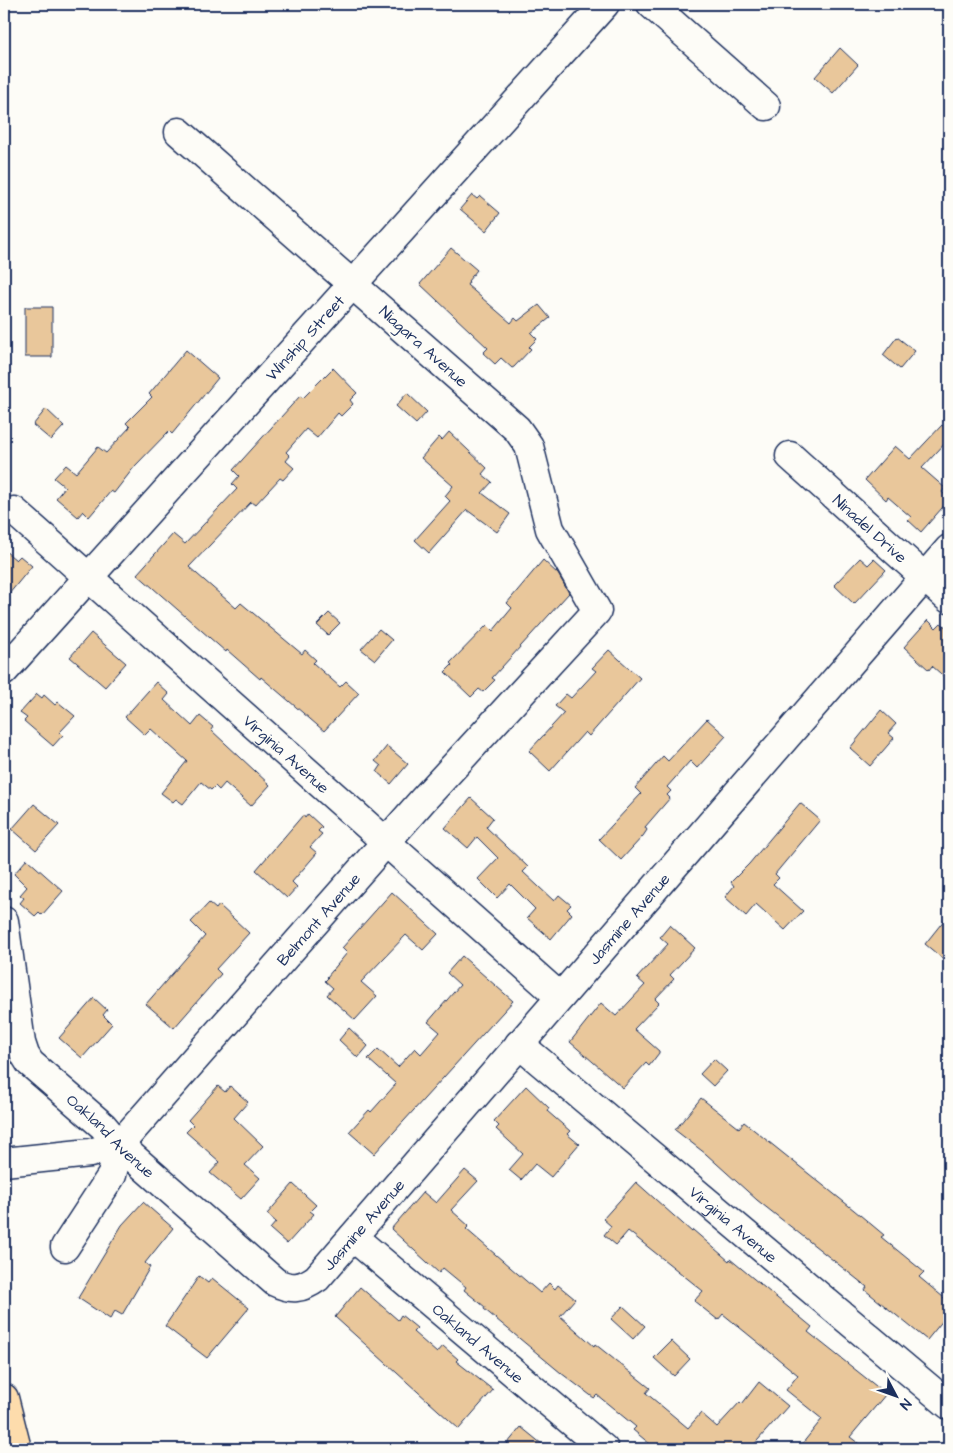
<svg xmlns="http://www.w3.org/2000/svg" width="953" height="1453" viewBox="0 0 953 1453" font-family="'Architects Daughter',sans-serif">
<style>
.building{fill:#e9c79b;stroke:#1b2f5e}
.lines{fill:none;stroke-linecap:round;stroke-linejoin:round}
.minor-casing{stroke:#1b2f5e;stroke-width:31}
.highway-casing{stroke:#1b2f5e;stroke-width:31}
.minor{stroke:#fdfcf7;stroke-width:28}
.highway{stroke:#fddcac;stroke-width:28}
.labels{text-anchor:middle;stroke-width:4;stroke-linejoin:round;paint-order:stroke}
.street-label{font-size:16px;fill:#1b2f5e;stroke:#fdfcf7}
</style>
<rect width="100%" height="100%" fill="#fdfcf7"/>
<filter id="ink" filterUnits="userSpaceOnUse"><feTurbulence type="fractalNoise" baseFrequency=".02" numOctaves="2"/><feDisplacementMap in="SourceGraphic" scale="10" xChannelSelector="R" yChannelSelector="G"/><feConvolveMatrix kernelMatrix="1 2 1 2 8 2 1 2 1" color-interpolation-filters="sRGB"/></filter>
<g filter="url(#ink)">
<path class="building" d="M840 48 858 65 833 93 815 77Z
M472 195 477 199 480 196 500 213 486 231 460 209Z
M451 248 477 270 468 281 469 282 467 285 511 323 515 318 518 321 539 305 550 318 531 333 537 339 529 347 531 349 514 367 512 368 501 358 495 364 483 353 488 348 420 284Z
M25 307H52V357H25Z
M897 337 915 351 900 369 883 355Z
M186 350 218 378 172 434 169 431 135 466 114 493 111 491 89 517 83 511 78 517 56 498 65 487 54 478 66 465 76 473 98 447 106 453 130 427 126 423 152 397 149 394Z
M333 368 357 393 350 400 353 404 341 416 338 413 317 438 306 429 286 452 290 456 286 461 294 468 283 480 280 478 255 505 251 502 189 567 236 608 241 603 302 654 305 650 316 660 313 663 340 687 346 681 359 693 324 731 261 677 260 679 227 650 226 652 137 574 173 534 185 544 237 489 232 484 239 476 233 470 300 396 303 398Z
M407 393 427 412 416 424 396 406Z
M46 409 64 426 51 440 33 425Z
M942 425 949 432V439L922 468 945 488 942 492 949 500 921 532 908 520 911 517 888 497 886 500 865 480 895 446 910 459Z
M449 432 487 468 482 474 492 482 482 493 510 514 497 532 467 510 429 553 415 540 450 501 445 496 453 486 421 458 439 437 442 440Z
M4 550 16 560 20 556 32 566 4 600Z
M860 558 868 565 874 559 886 570 854 604 834 585Z
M543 560 558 574 569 593 492 678 495 680 483 692 479 689 471 697 445 672 452 665 450 663 487 625 493 631 512 608 507 603Z
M329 613 340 623 328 635 317 625Z
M928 620 936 628 941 623 949 630V681L932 666 929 670 904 647Z
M379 629 392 640 375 660 361 649Z
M91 633 126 663 105 687 70 657Z
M609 650 640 678 589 736 585 732 550 771 529 751 564 713 555 706 566 694 571 698 596 671 592 668Z
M156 682 169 694 164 700 192 726 200 716 213 727 211 730 270 785 251 806 225 783 219 790 215 786 211 790 201 782 183 804 176 799 173 802 161 793 187 761 151 729 145 735 125 717Z
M37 694 42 698 44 695 55 705 58 702 75 716 60 732 63 735 53 746 24 721 27 718 20 713Z
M881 710 896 724 888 733 894 738 870 766 850 748Z
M707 719 726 736 697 768 690 761 667 787 671 791 667 795 670 798 645 827 647 830 643 836 621 860 599 839 641 794 635 788 663 756 668 761Z
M387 746 408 764 391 784 377 772 381 766 375 761Z
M471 798 493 818 486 827 528 867 523 872 554 901 559 895 571 905 567 909 572 914 551 939 527 918 535 909 510 884 497 898 478 879 498 858 477 837 468 848 445 828Z
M800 803 820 820 775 874 779 878 773 884 803 911 785 930 756 904 746 916 725 897 734 886 731 882 749 864Z
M34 804 59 825 36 850 12 829Z
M308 814 322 827 318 831 322 834 310 847 317 853 292 882 297 887 287 898 256 870 303 815 305 818Z
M27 859 63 891 42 915 39 912 35 916 20 903 24 898 20 895 27 887 14 874Z
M392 892 438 934 423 950 406 935 361 982 377 996 355 1020 327 995 333 988 325 981 328 978 327 977 347 953 342 948Z
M209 903 216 909 219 905 249 933 216 969 221 974 174 1028 146 1004 205 936 191 922Z
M949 914V964L925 944Z
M670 925 695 948 670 975 674 979 655 999 659 1003 634 1029 659 1051V1053L649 1066 646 1063 623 1088 570 1042 601 1003 616 1016 645 985 637 978 668 944 660 937Z
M462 956 513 1001 374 1154 349 1132 369 1110 371 1112 396 1084 368 1059 378 1049 398 1067 415 1048 421 1054 440 1032 428 1022 460 985 447 973Z
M94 998 107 1010 103 1015 112 1024 82 1058 59 1038Z
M349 1028 368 1046 358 1058 339 1040Z
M714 1059 727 1071 713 1086 700 1074Z
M218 1086 225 1092 230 1086 248 1102 234 1118 263 1146 245 1165 260 1178 241 1199 210 1173 220 1162 186 1132 193 1125 188 1120Z
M526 1086 549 1108 547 1111 570 1131 567 1134 579 1144 551 1177 535 1164 521 1180 509 1170 523 1154 496 1129 499 1126 494 1121Z
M701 1098 739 1128 744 1122 854 1210 884 1235 881 1237 924 1272 919 1277 949 1302V1313L927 1340 865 1290 867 1287 757 1200 706 1154 675 1130Z
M465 1170 478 1181 451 1210 469 1226 466 1229 540 1293 549 1283 555 1289 558 1285 575 1299 560 1316 594 1346 595 1344 650 1388 646 1393 688 1428 701 1413 717 1427 740 1402 742 1404 759 1382 788 1406 750 1449H656L633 1430 636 1427 597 1395 594 1398 561 1373 484 1309 485 1307 464 1290 466 1287 443 1268 439 1273 391 1229 423 1192 436 1203Z
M636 1182 692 1232 693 1230 729 1261 730 1259 812 1327 808 1332 886 1394 850 1437 866 1449H798L822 1419 786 1390 798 1375 723 1314 718 1320 694 1301 703 1291 628 1231 616 1245 604 1235 611 1226 603 1219Z
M293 1184 316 1205 310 1211 314 1214 287 1244 270 1229 276 1222 267 1214Z
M143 1202 173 1228 145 1263 150 1267 122 1315 115 1311 110 1319 78 1298 122 1225Z
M199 1276 208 1283 212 1278 249 1308 207 1358 165 1326Z
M360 1287 398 1320 401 1315 417 1328 413 1332 437 1353 443 1346 458 1359 456 1361 493 1390 459 1429 335 1317Z
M623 1306 645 1326 633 1339 611 1319Z
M671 1341 690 1359 674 1376 654 1358Z
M521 1427 548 1449H503Z"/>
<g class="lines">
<g class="minor-casing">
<g id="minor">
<path d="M651 4 766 106"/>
<path id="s1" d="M790 456 949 599"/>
<path id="s2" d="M14 511 560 997"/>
<path id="s3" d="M4 671 605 4"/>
<path id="s4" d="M4 921 21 1043 25 1055 30 1063 103 1126 119 1145 275 1282C291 1290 302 1289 317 1278L949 549"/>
<path id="s5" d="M519 1044 949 1405"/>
<path d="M4 1162 90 1153 119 1145"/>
<path id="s6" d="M353 1237 604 1449"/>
<path id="s7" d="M65 1247 112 1175 119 1145 422 801 597 611 550 529 529 446 517 429 179 132"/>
</g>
</g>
<g class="highway-casing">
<path id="highway" d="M4 1398 17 1449"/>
</g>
<use href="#minor" class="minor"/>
<use href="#highway" class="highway"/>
</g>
</g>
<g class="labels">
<g class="street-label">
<text dy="6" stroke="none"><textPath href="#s3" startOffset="449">Winship Street</textPath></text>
<text transform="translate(424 346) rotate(42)" y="6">Niagara Avenue</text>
<text dy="6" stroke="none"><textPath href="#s1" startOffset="108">Ninadel Drive</textPath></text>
<text dy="6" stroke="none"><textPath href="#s2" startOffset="365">Virginia Avenue</textPath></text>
<text dy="6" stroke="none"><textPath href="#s4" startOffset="995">Jasmine Avenue</textPath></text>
<text dy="6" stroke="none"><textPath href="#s7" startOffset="418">Belmont Avenue</textPath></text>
<text dy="6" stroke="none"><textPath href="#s4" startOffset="254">Oakland Avenue</textPath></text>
<text dy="6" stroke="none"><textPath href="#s5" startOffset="280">Virginia Avenue</textPath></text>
<text dy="6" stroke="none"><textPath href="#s4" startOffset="590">Jasmine Avenue</textPath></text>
<text dy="6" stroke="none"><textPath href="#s6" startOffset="164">Oakland Avenue</textPath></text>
</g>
</g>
<rect width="953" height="1453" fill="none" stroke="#fdfcf7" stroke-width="20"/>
<rect x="10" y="10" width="933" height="1433" fill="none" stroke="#1b2f5e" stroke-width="2" filter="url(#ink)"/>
<g transform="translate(896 1396) rotate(131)" stroke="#fdfcf7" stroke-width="4" paint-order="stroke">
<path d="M0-4L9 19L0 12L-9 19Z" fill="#1b2f5e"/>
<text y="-8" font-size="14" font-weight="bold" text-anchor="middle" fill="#1b2f5e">N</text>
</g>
</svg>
